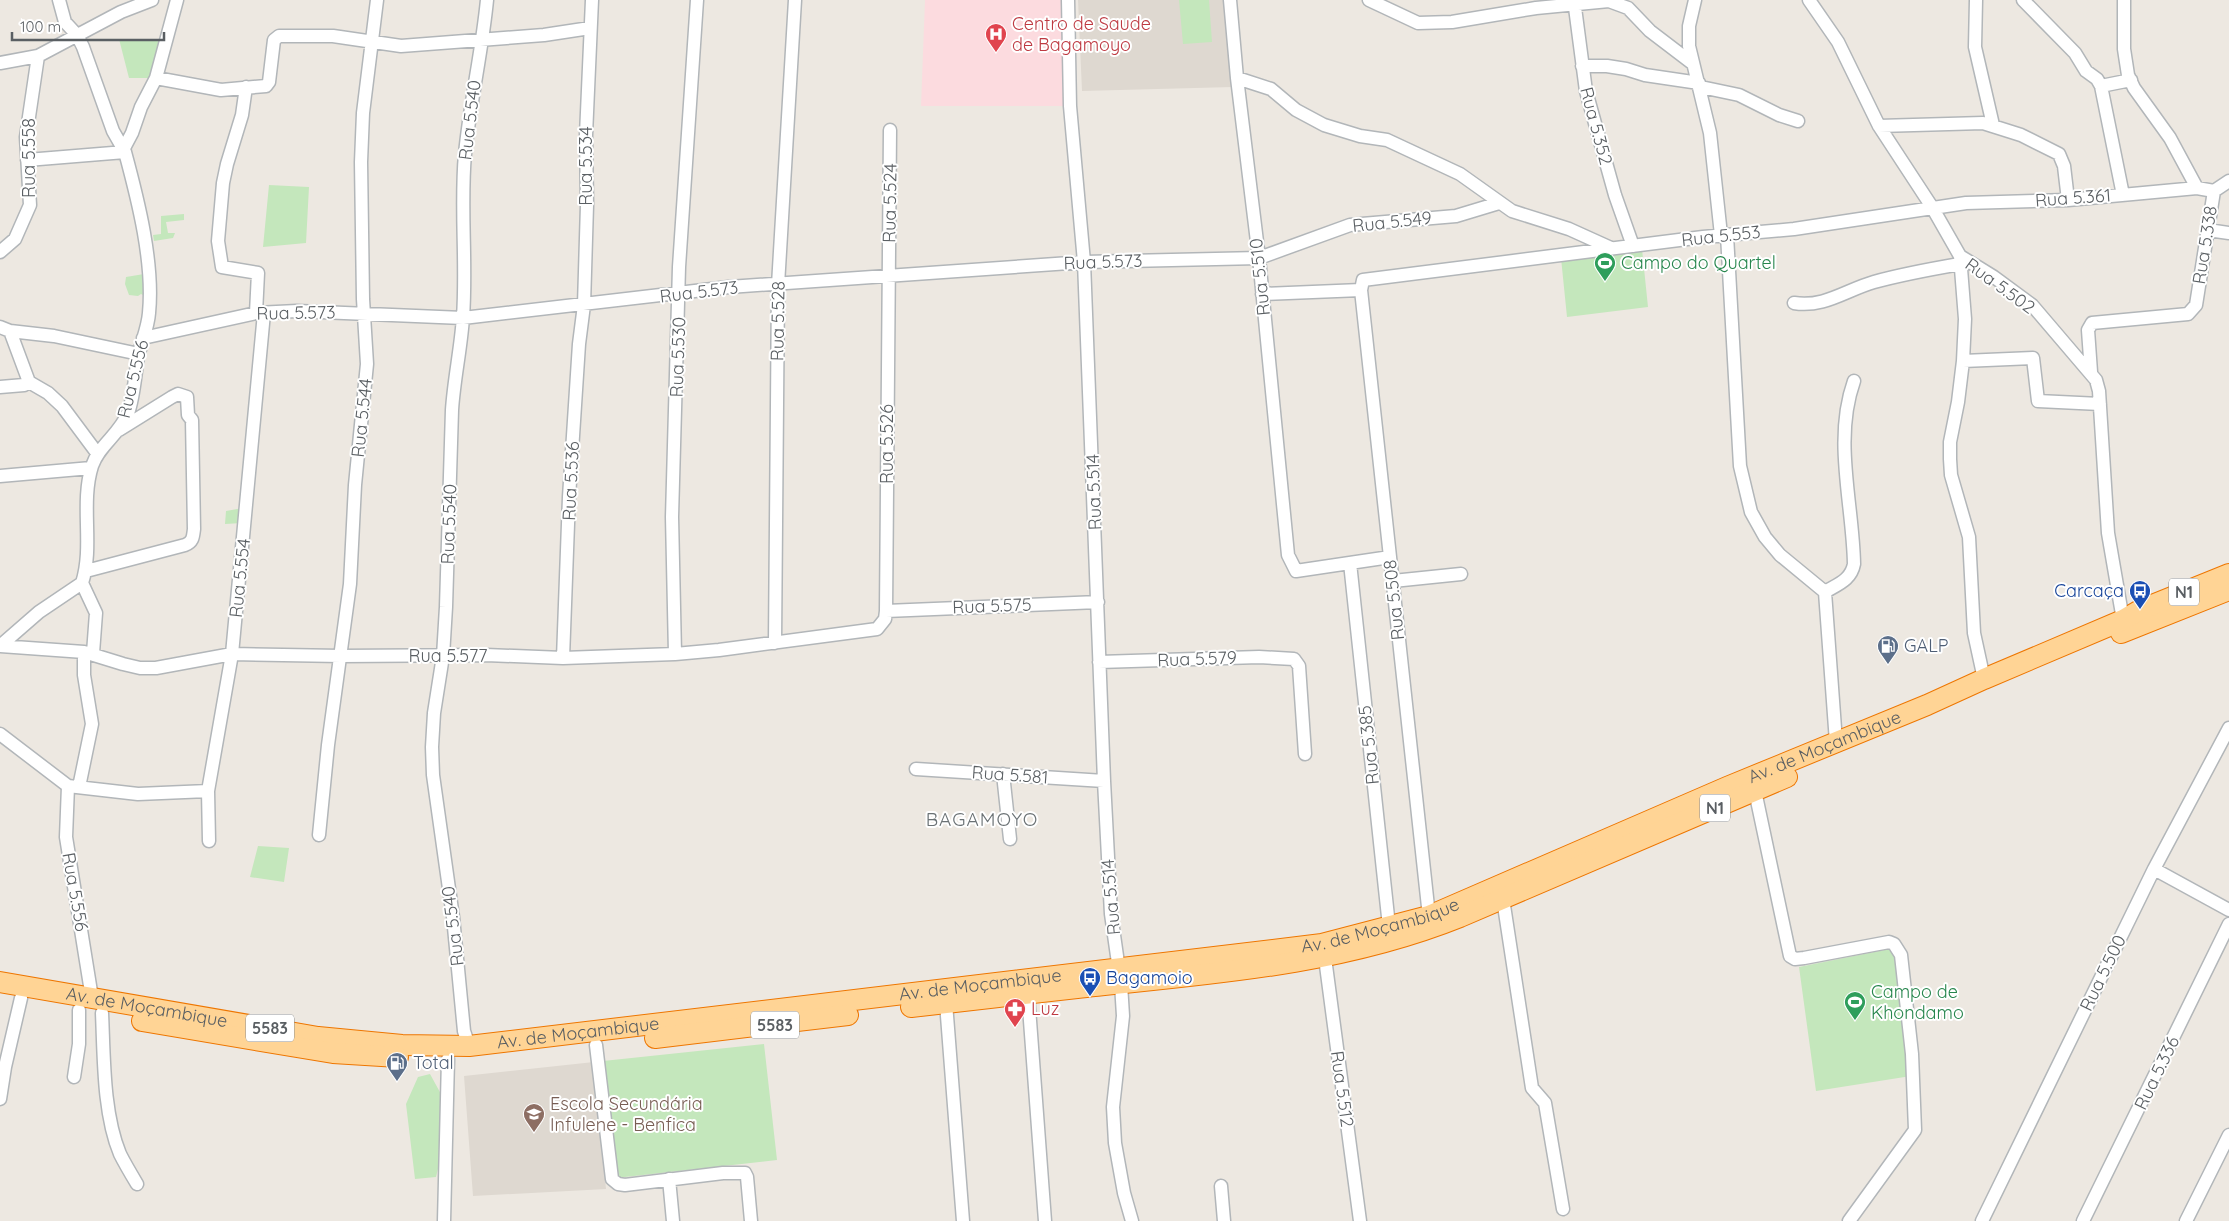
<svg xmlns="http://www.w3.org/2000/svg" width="2229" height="1221" viewBox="0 0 2229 1221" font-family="Quicksand,sans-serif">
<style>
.education{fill:#ded8d0}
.medical{fill:#fcdbdf}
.green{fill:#c4e7bc}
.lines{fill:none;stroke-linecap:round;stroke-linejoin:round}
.minor-casing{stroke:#b2b6b9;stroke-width:15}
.trunk-casing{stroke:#ee7600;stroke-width:22}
.minor{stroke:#fff;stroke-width:12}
.trunk{stroke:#ffd495;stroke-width:20}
.labels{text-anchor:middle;stroke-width:4;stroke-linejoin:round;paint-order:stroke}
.shield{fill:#fff;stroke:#8c8f92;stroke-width:1}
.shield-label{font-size:16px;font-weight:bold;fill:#5a5f63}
.health-label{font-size:18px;fill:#be3a42;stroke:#fff;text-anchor:start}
.street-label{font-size:18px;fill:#5a5f63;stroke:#fff}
.leisure-label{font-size:18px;fill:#27864d;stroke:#fff;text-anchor:start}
.transit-label{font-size:18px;fill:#164399;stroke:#fff;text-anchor:end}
.service-label{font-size:18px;fill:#4e5e75;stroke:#fff;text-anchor:start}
.education-label{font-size:18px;fill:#785e54;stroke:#fff;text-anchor:start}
.neighbourhood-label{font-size:19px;letter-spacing:1px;fill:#6b7275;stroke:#fff}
</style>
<rect width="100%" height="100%" fill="#ede8e1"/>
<path class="education" d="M1078 0H1225L1233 87 1082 91Z
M594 1062 606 1189 473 1196 464 1076Z"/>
<path class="medical" d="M925 0H1066L1070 106H921Z"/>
<path class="green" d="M1179 0H1209L1212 42 1183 44Z
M119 39H162L152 78H129Z
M269 185 309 187 306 243 263 247Z
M184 214V220L166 222 168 233H175L173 238 154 241 153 235 161 234V216Z
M1642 249 1648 307 1567 317 1561 258Z
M144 274 145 296 141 294 138 296 129 295 125 284 126 277Z
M243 508 242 523 225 524 226 511Z
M258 846 289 848 284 882 250 877Z
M1894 948 1911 1076 1816 1091 1799 967Z
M764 1044 777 1160 616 1178 603 1061Z
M430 1074 441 1094 440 1161 436 1177 415 1179 406 1104 418 1077Z"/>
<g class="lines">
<g class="minor-casing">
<path id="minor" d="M59 0 65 22 77 35 83 47 113 131 125 152
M1068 0 1070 106 1084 262 1104 781 1111 914 1121 984 1123 1016 1113 1107 1115 1143 1124 1193 1132 1221
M1230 0 1237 78 1259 258 1288 555 1296 571 1390 557
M1369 0 1418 23 1452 22 1536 8 1609 1 1628 8 1650 31 1692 63
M1574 0 1586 91 1615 195 1633 246
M1695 0 1689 26V46L1710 133 1721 235
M1809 0 1838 42 1879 126 1932 207 1960 256 1994 277 2032 305 2096 380 2099 391 2108 533 2123 620
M1976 0 1975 47 1993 125
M2023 0 2075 53 2086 71 2097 79 2101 86 2123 195
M2124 0V49L2128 75 2134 88 2170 138 2197 188
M0 63 38 56 121 12 152 0
M1582 66H1607L1626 69 1645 75 1699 83
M156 78 221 90 266 86 269 82 274 40 279 36H333L401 46 544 35 590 28
M1237 78 1271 89 1296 110 1324 125 1360 136 1387 140 1460 174 1512 211 1569 229 1611 248
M2101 86 2131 80
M246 87 242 115 227 164 223 183 218 241 222 267 258 273 256 313
M1701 87 1739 95 1779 115 1798 121
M1879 126 1983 123 2021 135 2059 154 2064 166 2068 200
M123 150 132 133 141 107 156 78 177 0
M27 160 125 152
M2208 230 2229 233
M1727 235 1740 466 1751 512 1765 537 1780 555 1825 592 1836 742
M0 252 15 239 30 205 26 137 38 56
M1960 256 1965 319 1963 361 1958 402 1950 442V459L1951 475 1969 537 1974 633 1984 679
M1262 294 1361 290
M1794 303C1824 308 1846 290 1874 282 1903 274 1931 269 1960 264
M0 327 10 331 54 336 139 354
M10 331 29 382 48 393 62 406 97 453
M143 338 256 313 297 311 463 318 729 287 1084 262 1259 258 1350 225 1456 216 1499 203
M1963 361 2033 358 2038 401 2100 404
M2091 372 2088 330 2092 323 2188 314 2196 305 2214 191 2229 181
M0 387 24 385 29 382
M0 476 91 468
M1350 563 1389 926
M86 571 185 545C193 542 193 537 194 529L192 420 188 415 187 397 178 394 172 397 119 430
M1393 581 1461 574
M1825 592C1838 584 1851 580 1854 564 1853 504 1833 440 1854 381
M886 611 1098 602
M775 643 778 285 795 0
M0 646 84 652 123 664 140 668H156L232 654 341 656 486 655 563 658 675 654 719 650 877 629 885 619 886 611 890 130
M0 646 39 612 82 583
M93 653 96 613 82 583C94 546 80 504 92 466 99 445 120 434 128 413 134 397 135 375 138 357 141 343 148 328 149 313 154 263 138 200 125 152
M675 654 672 517 679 267 697 0
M563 658 569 497 579 344 584 305 587 205 586 135 592 0
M1099 662 1259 657 1294 659 1299 666 1305 754
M0 734 68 786 138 794 208 791
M916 769 1104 781
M1003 774 1010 839
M68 786 66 837 92 998
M79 787 92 724 84 675V652
M1755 791 1790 956 1795 959 1804 958 1889 942 1894 944 1901 955 1912 1054 1915 1130 1849 1221
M319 835 328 745 350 584 355 485 367 364 363 299 361 162 363 113 377 0
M209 841 208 791 232 654 264 313
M2154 869 2229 910
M1503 899 1532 1088 1545 1103 1563 1209
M1429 916 1361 290 1363 280 1703 237 1794 229 1966 203 2068 200 2197 188 2214 191
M1325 958 1360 1221
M1028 994 1045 1221
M946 1003 963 1221
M102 1013C104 1057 103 1113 120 1154 125 1164 131 1174 137 1184
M596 1045 612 1179 618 1184 625 1185 723 1173H745L747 1177 751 1221
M469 1046 464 1031 453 917 433 775 432 747 434 713 443 656 446 607 452 410C454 379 461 348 463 317 467 262 460 208 465 154 470 102 482 52 487 0
M74 1077 79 1044V1010
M0 1099 5 1067 21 998
M669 1179 673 1221
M1221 1186 1224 1221
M444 1221 448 1059
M1982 1221 2154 869 2229 728
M2083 1221 2229 924
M2186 1221 2229 1135"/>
</g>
<g class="trunk-casing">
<g id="trunk">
<path d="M2121 633 2229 590"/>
<path id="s1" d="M0 982 318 1037 402 1045 469 1046 1322 944 1429 916 1727 787 1927 705 1984 679 2123 620 2140 610 2229 574"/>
<path d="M911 1007C966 1001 1022 994 1077 988 1207 974 1338 966 1460 917L1787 777"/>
<path d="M142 1021 333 1053 398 1057"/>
<path d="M655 1038 848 1015"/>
</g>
</g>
<use href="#minor" class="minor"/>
<use href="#trunk" class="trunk"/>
</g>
<defs>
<g id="hospital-pin" transform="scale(1.125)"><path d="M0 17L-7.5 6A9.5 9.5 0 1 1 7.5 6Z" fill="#e0444e" stroke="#fff"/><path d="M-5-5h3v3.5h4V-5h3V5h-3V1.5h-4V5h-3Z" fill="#fff"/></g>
<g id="stadium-pin" transform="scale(1.125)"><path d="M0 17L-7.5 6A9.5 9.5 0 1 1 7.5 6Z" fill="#2e9e5b" stroke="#fff"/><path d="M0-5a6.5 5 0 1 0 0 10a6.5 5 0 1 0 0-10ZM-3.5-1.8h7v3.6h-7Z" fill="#fff"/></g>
<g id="bus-pin" transform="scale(1.125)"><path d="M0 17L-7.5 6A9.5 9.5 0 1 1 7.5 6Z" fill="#1a4fb4" stroke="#fff"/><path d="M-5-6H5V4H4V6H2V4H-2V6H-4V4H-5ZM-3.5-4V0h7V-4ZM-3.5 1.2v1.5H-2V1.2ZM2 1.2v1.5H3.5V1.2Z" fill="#fff"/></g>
<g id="fuel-pin" transform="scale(1.125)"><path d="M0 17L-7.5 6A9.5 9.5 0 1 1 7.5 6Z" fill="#5c6f8a" stroke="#fff"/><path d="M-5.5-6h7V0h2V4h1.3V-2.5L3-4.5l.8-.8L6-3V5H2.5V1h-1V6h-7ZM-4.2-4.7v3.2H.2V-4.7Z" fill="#fff"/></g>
<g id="pharmacy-pin" transform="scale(1.125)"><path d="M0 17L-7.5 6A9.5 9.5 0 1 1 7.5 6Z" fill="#e0444e" stroke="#fff"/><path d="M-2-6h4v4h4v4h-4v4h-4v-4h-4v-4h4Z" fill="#fff"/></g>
<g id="school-pin" transform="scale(1.125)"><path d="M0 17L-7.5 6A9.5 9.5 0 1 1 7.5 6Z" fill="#8d6e63" stroke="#fff"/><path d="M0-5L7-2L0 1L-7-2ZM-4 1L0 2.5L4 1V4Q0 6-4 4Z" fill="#fff"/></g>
</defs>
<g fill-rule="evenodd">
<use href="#hospital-pin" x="996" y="34"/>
<use href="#stadium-pin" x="1605" y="263"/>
<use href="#bus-pin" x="2140" y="591"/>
<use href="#fuel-pin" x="1888" y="646"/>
<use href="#bus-pin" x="1090" y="978"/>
<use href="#stadium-pin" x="1855" y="1002"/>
<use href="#pharmacy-pin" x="1015" y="1009"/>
<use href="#fuel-pin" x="397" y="1063"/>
<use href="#school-pin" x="534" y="1114"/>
</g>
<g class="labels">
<g class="shield">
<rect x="2169" y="578.5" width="30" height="27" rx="4"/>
<rect x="1700" y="794.5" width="30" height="27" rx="4"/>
<rect x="751" y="1011.5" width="48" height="27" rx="4"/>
<rect x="246" y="1014.5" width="48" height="27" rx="4"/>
</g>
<g class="shield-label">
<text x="2184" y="598">N1</text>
<text x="1715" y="814">N1</text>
<text x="775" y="1031">5583</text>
<text x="270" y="1034">5583</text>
</g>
<g class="health-label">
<text x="1012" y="30">Centro de Saude<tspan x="1012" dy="21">de Bagamoyo</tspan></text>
<text x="1031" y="1015">Luz</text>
</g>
<g class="street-label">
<text transform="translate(470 120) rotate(-83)" y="6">Rua 5.540</text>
<text transform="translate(1596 126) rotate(75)" y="6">Rua 5.352</text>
<text transform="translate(29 158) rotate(-90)" y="6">Rua 5.558</text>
<text transform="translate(586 166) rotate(-90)" y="6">Rua 5.534</text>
<text transform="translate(2073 198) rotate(-4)" y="6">Rua 5.361</text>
<text transform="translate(890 203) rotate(-89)" y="6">Rua 5.524</text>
<text transform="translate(1392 222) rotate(-6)" y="6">Rua 5.549</text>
<text transform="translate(1721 236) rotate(-6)" y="6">Rua 5.553</text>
<text transform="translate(2205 245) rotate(-81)" y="6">Rua 5.338</text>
<text transform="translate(1103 262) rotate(-2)" y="6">Rua 5.573</text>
<text transform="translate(1260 277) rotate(-96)" y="6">Rua 5.510</text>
<text transform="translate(2000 286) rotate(36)" y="6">Rua 5.502</text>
<text transform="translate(699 292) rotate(-7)" y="6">Rua 5.573</text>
<text transform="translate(296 313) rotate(-1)" y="6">Rua 5.573</text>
<text transform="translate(778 321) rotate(-89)" y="6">Rua 5.528</text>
<text transform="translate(678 357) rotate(-88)" y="6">Rua 5.530</text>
<text transform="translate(133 379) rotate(-76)" y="6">Rua 5.556</text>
<text transform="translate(362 418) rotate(-84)" y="6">Rua 5.544</text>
<text transform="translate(887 444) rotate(-90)" y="6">Rua 5.526</text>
<text transform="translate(571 481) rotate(-87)" y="6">Rua 5.536</text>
<text transform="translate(1094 492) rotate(-92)" y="6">Rua 5.514</text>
<text transform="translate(449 524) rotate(-88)" y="6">Rua 5.540</text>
<text transform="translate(240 578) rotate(-84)" y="6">Rua 5.554</text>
<text transform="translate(1394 600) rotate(-96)" y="6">Rua 5.508</text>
<text transform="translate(992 606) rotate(-2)" y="6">Rua 5.575</text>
<text x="448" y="662">Rua 5.577</text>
<text transform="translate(1197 659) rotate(-2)" y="6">Rua 5.579</text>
<text transform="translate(1369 745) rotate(-96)" y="6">Rua 5.385</text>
<text dy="6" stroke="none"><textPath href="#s1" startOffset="1874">Av. de Moçambique</textPath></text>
<text transform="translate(1010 775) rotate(4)" y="6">Rua 5.581</text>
<text transform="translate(75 892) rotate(80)" y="6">Rua 5.556</text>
<text transform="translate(1111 897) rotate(-95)" y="6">Rua 5.514</text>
<text dy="6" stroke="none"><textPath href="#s1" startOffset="1394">Av. de Moçambique</textPath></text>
<text transform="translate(453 926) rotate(-97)" y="6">Rua 5.540</text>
<text transform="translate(2103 973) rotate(-64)" y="6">Rua 5.500</text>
<text dy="6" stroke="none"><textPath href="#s1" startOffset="989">Av. de Moçambique</textPath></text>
<text dy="6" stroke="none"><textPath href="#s1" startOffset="149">Av. de Moçambique</textPath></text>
<text dy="6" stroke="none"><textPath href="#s1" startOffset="584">Av. de Moçambique</textPath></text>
<text transform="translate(2157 1073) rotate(-64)" y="6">Rua 5.336</text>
<text transform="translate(1342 1089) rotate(82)" y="6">Rua 5.512</text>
</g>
<g class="leisure-label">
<text x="1621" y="269">Campo do Quartel</text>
<text x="1871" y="998">Campo de<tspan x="1871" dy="21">Khondamo</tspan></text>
</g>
<g class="transit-label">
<text x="2124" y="597">Carcaça</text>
<text x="1106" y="984" text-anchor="start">Bagamoio</text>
</g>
<g class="service-label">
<text x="1904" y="652">GALP</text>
<text x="413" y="1069">Total</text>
</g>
<g class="education-label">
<text x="550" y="1110">Escola Secundária<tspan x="550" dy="21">Infulene - Benfica</tspan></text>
</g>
<g class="neighbourhood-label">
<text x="982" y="826">BAGAMOYO</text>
</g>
</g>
<path d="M12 32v8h152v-8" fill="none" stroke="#5a5f63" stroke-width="2.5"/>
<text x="20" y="32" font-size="15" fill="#5a5f63" stroke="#ffffff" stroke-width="4" paint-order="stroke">100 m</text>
</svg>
